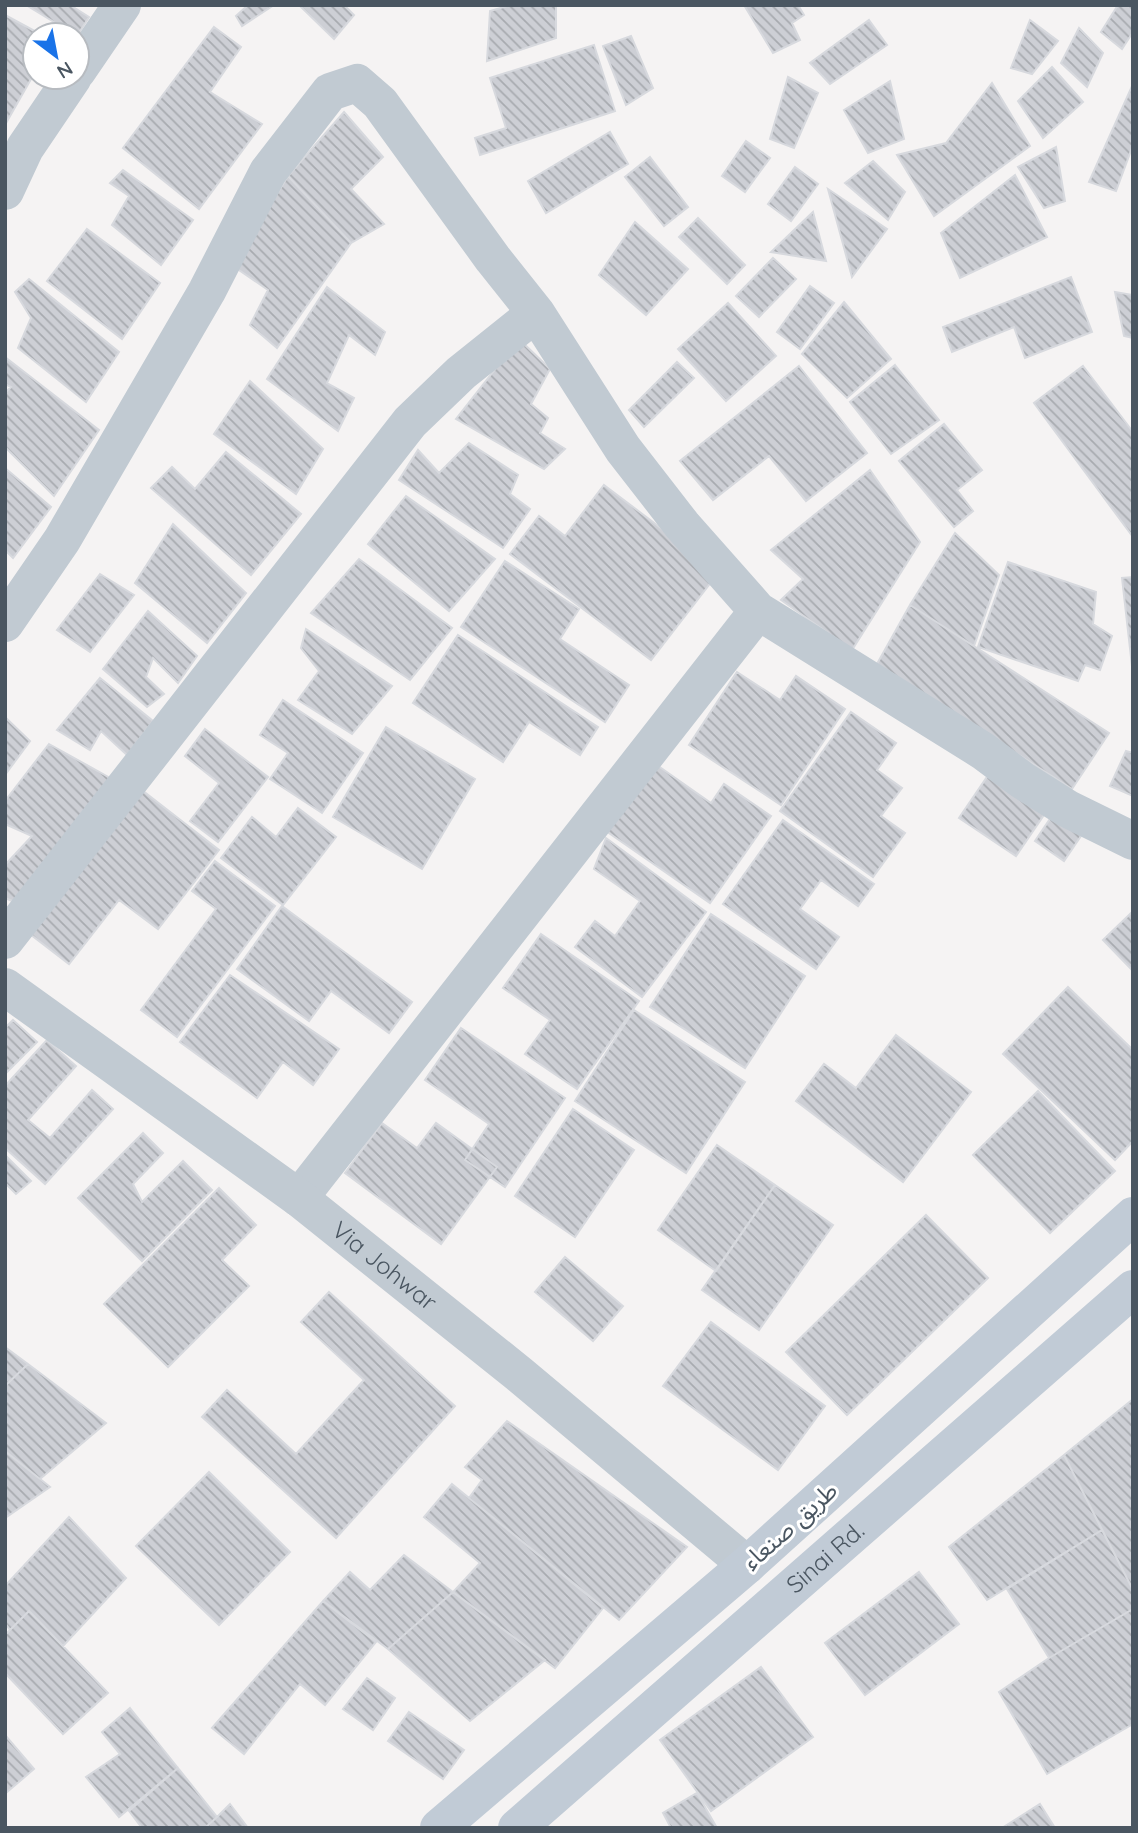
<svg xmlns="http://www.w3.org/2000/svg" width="1138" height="1833" viewBox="0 0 1138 1833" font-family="Quicksand,'Noto Sans Arabic',sans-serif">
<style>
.building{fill:url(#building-back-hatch);stroke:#d7d9de;stroke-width:2}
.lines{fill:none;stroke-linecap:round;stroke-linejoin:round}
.minor{stroke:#c1cad2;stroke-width:38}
.tertiary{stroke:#c1cad2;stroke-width:38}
.secondary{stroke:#c1cbd6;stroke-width:38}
.labels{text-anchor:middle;stroke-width:6;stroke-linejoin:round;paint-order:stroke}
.street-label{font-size:24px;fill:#4a5661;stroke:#fff}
</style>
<defs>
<pattern id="building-back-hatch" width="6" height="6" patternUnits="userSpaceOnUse" patternTransform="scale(1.75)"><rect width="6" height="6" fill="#cdcfd5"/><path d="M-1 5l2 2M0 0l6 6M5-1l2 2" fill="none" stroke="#a8abb0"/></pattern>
</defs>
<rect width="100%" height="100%" fill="#f5f3f3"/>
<path class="building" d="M26 5H70L89 17 77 36Z
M248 5H274L242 26 236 16Z
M299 5H344L354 15 334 39Z
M511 5H556V38L487 61 490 11Z
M744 5H798L804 15 792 23 800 40 773 53Z
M1118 5H1133V32L1122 49 1101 32Z
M5 15 42 35H35V72L5 125Z
M869 20 887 45 830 84 810 63Z
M1030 20 1058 41 1032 74 1011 68Z
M214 27 241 47 210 92 262 124 199 209 123 148Z
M1079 28 1103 53 1087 87 1061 63Z
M631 36 653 88 626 105 603 46Z
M594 45 615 111 480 155 475 138 506 128 490 78Z
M1052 67 1083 102 1043 138 1018 101Z
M788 77 818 93 794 148 770 139Z
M890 81 904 139 868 153 844 110Z
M992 83 1030 146 934 216 897 155 946 143Z
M1133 84V145L1116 191 1089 182Z
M344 112 383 157 351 189 384 224 351 243 288 176Z
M610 132 628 164 546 213 528 181Z
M746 141 770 158 745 192 722 176Z
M1056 147 1065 201 1044 208 1018 167Z
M650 157 688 207 664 226 625 177Z
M873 161 905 192 888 220 845 183Z
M795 167 818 184 791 221 768 204Z
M123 170 193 220 161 265 112 225 129 196 110 183Z
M1015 175 1047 237 960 278 941 233Z
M288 176 351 243 277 348 250 325 268 290 233 266Z
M828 189 887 229 852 277Z
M813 212 826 261 771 252Z
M698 218 745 265 727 284 679 237Z
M635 222 688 269 646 315 599 275Z
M87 229 160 283 122 339 47 281Z
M773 258 796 279 759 317 736 296Z
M1071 277 1092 332 1025 358 1014 327 952 352 943 327Z
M29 279 119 352 86 402 18 348 31 318 15 292Z
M810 286 834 303 800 349 777 332Z
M327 287 385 332 375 355 349 335 327 383 354 398 338 431 267 379Z
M1115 292 1133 295V338L1124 336Z
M844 302 891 359 847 398 802 354Z
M728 303 776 356 726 401 678 349Z
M519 339 550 369 531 404 548 418 540 433 565 449 544 469 456 419Z
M5 357 99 430 54 496 5 447V393L11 387 5 384Z
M677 362 694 378 644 427 629 410Z
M895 365 939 420 891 454 850 402Z
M799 366 867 453 806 501 769 456 713 500 680 461Z
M1083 366 1133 432V537L1034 403Z
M250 381 323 449 296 494 214 434Z
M944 424 982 470 957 490 973 511 954 527 899 461Z
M469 443 518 475 510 494 530 509 503 548 399 480 418 450 439 473Z
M226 452 301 514 251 575 151 488 172 467 195 489Z
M5 468 51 507 13 558 5 550Z
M870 470 920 542 852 650 781 600 803 579 771 550Z
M604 485 719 572 651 660 510 554 539 516 565 536Z
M406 496 495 559 449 611 368 544Z
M173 524 246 593 207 643 135 583Z
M955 533 999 575 974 646 910 605Z
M359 559 452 628 410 680 311 613Z
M505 561 579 609 560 639 629 685 605 722 461 627Z
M1008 562 1096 592 1093 624 1112 636 1100 670 1085 665 1078 681 978 647Z
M100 574 134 595 90 652 57 630Z
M1133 577V666H1132L1122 578Z
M910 605 1109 733 1072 789 877 664Z
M148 611 197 656 178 683 153 658 146 677 164 694 147 707 103 669Z
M306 629 392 686 352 734 298 700 319 671 301 648Z
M458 635 598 727 580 755 529 722 503 762 413 703Z
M737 672 780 700 796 676 845 709 781 805 689 745Z
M100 678 153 721 127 755 101 731 90 750 57 730Z
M283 700 363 753 322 813 270 779 288 753 260 735Z
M851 712 896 743 877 770 902 788 881 816 905 833 873 877 780 811Z
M5 717 30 741 5 775Z
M386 727 475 779 422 869 333 817Z
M205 729 268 777 218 842 190 821 219 783 185 756Z
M49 744 112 779 29 908 5 898V865L32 836 5 824V801Z
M1126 751 1133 753V796L1110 786Z
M654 763 711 803 724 784 771 816 710 903 606 831Z
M989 774 1046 812 1016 856 959 818Z
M138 787 219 850 158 929 119 900 69 964 26 931Z
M298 808 336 837 283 905 221 858 252 817 276 837Z
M1056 810 1085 830 1064 861 1035 841Z
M783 820 874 884 858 906 821 880 800 909 839 937 816 969 723 904Z
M606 838 706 912 642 997 575 947 595 921 615 936 640 901 594 869Z
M215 861 275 906 177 1037 141 1010 216 909 192 891Z
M282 906 412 1002 389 1033 331 991 309 1021 237 969Z
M1133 911V971L1103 940Z
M711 914 805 976 745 1068 650 1007Z
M541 934 639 1001 577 1089 525 1054 550 1020 503 988Z
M230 975 339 1049 313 1085 283 1062 257 1098 180 1042Z
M1068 987 1133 1050V1141L1115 1160 1003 1054Z
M634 1010 745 1082 686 1173 575 1101Z
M13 1020 37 1042 5 1074V1028Z
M461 1028 565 1098 505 1187 465 1160 489 1124 425 1080Z
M896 1035 971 1092 903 1182 796 1101 824 1064 856 1088Z
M47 1040 76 1066 28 1120 50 1138 92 1090 113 1109 45 1184 5 1148V1086Z
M1038 1091 1115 1171 1050 1233 973 1155Z
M573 1109 634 1150 575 1237 515 1196Z
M382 1123 417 1148 436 1123 497 1167 441 1244 345 1173Z
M143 1133 163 1153 133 1184 142 1202 183 1161 212 1190 142 1261 78 1198Z
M717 1145 775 1185 716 1271 658 1230Z
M5 1155 31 1181 16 1194 5 1183Z
M775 1185 833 1225 759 1330 702 1290Z
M219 1188 256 1225 222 1260 249 1286 168 1367 104 1304Z
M926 1215 988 1278 847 1415 786 1352Z
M565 1257 623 1306 593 1341 535 1292Z
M329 1292 455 1406 336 1538 202 1417 227 1390 296 1454 364 1380 301 1322Z
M711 1322 825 1406 778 1470 663 1386Z
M5 1347 28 1364 5 1386Z
M28 1364 106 1423 40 1479 5 1451V1386Z
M1133 1399V1590L1064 1455Z
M507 1421 687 1547 619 1620 469 1498 482 1480 465 1467Z
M5 1451 50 1487 5 1518Z
M1064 1455 1102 1530 987 1600 949 1547Z
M209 1472 290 1552 219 1625 136 1546Z
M452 1484 603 1608 555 1668 453 1592 480 1563 424 1517Z
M69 1517 126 1578 63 1646 29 1611 10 1630 5 1623V1586Z
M1102 1530 1133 1590V1609L1049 1658 1007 1589Z
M404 1555 453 1592 388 1649 323 1601 350 1572 370 1590Z
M919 1572 959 1624 865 1695 825 1643Z
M453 1592 545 1660 470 1721 388 1649Z
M323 1601 376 1642 325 1705 300 1684 244 1754 212 1728Z
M1133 1609V1724L1047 1774 999 1692 1049 1658Z
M29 1611 108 1693 63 1734 5 1673V1635Z
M761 1667 813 1737 711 1811 660 1740Z
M367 1678 395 1698 373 1730 343 1709Z
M130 1708 178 1768 119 1817 86 1777 120 1754 102 1732Z
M409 1712 464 1750 443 1779 388 1741Z
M5 1735 34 1769 6 1793 5 1792Z
M178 1768 217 1817 205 1828H142L129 1811Z
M697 1793 717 1828H671L663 1813Z
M230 1804 248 1828H205L217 1817Z
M1040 1804 1055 1828H1002Z"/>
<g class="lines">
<path class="minor" d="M77 71 122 5
M5 191 25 148 73 77
M5 623 62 540 207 291 268 172 330 92 357 83 380 103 493 259 536 313 623 449 682 525 758 611 983 751 1022 780 1068 809 1133 841
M5 940 410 422 461 373 536 313
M299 1198 758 611"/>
<path class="tertiary" id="s1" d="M5 987 299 1198 519 1374 747 1565"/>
<g class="secondary">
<path d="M439 1828 747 1565 1133 1216"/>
<path id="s2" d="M517 1828 1133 1289"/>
</g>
</g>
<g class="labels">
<g class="street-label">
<text dy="8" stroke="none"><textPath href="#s1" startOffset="471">Via Johwar</textPath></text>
<text transform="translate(790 1526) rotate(-42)" y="8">طريق صنعاء</text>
<text dy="8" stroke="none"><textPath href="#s2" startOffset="410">Sinai Rd.</textPath></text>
</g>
</g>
<rect width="1138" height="1833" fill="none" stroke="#4a5661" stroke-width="14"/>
<g transform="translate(56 56) rotate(148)"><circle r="33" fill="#ffffff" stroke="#b7bbc0" stroke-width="2"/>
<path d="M0-5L12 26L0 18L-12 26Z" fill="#1a73e8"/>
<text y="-10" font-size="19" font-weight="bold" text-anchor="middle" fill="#4a5661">N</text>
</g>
</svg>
